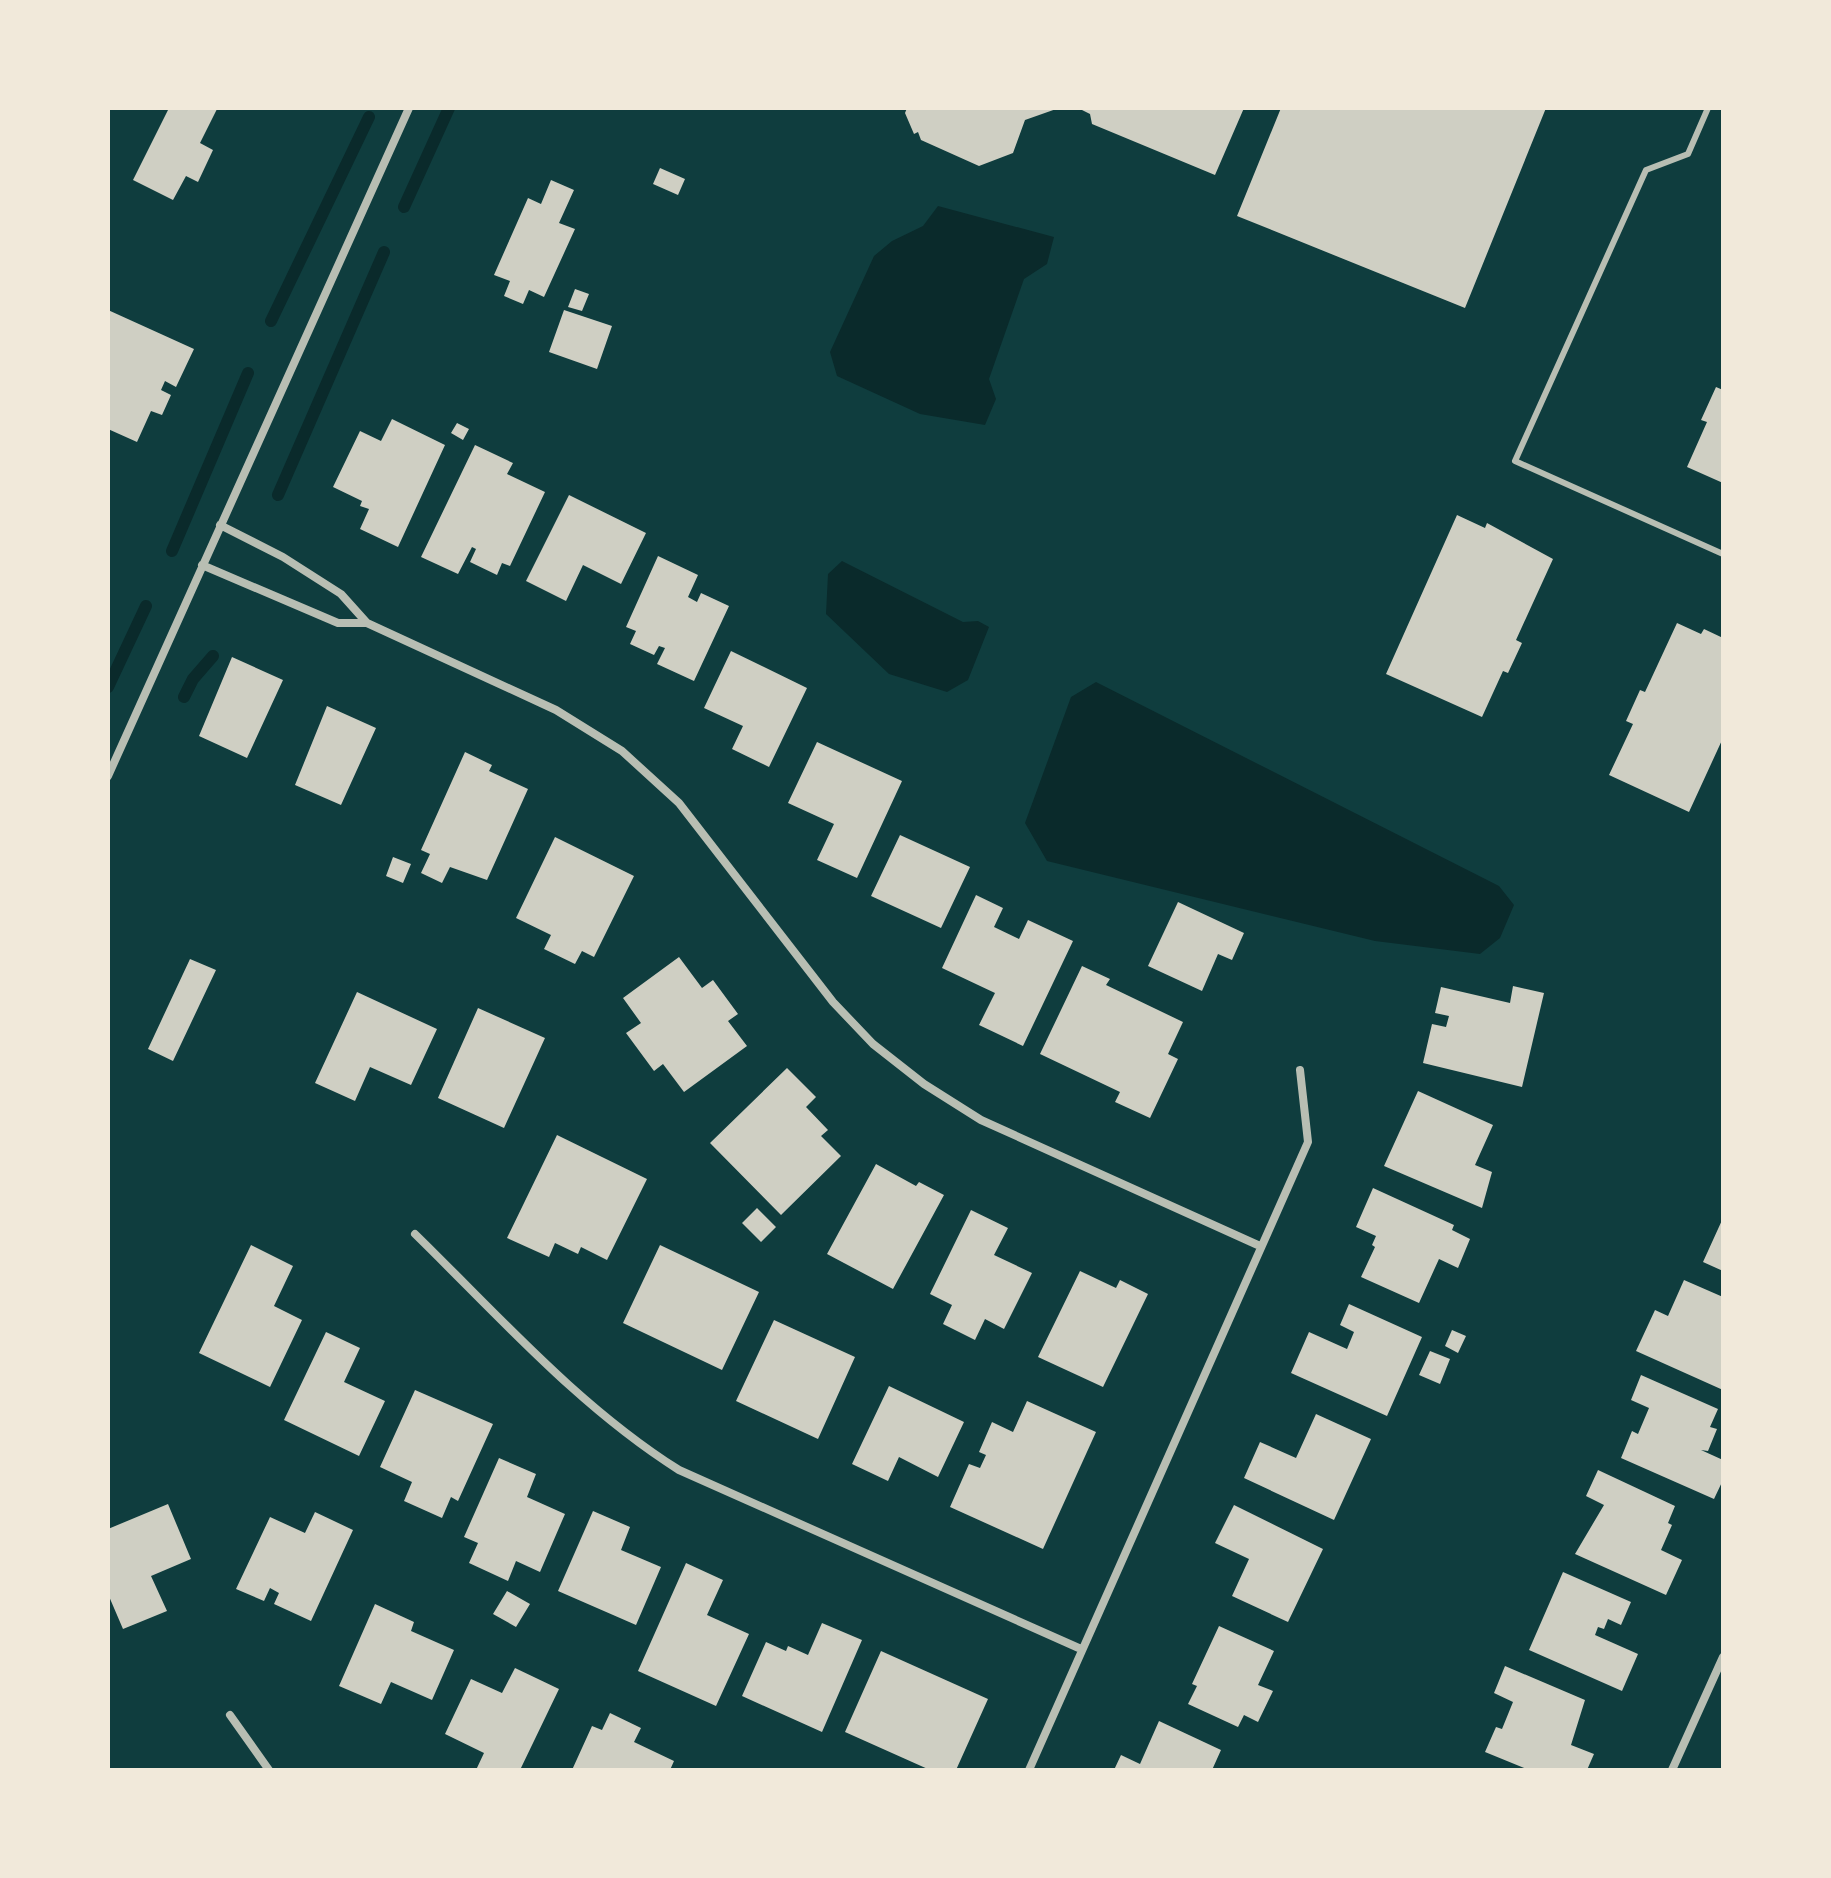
<svg xmlns="http://www.w3.org/2000/svg" width="1831" height="1878" viewBox="0 0 1831 1878" font-family="'Archivo Narrow',sans-serif">
<style>
.water{fill:#0a2a2b}
.lines{fill:none;stroke-linecap:round;stroke-linejoin:round}
.stream{stroke:#0a2a2b;stroke-width:12}
.building{fill:#cfcfc3}
.service{stroke:#b8beb3;stroke-width:6}
.minor{stroke:#b8beb3;stroke-width:8}
</style>
<rect width="100%" height="100%" fill="#0f3d3e"/>
<path class="water" d="M938 206 1054 237 1047 264 1024 279 989 379 996 399 985 425 920 414 837 376 830 352 874 256 892 241 923 226Z
M842 561 963 622 978 621 989 627 968 680 947 692 889 674 826 614 828 574Z
M1096 682 1499 886 1514 905 1500 938 1480 954 1375 941 1047 861 1025 823 1071 697Z"/>
<g class="lines">
<path class="stream" d="M404 207 449 108
M271 321 369 117
M278 495 384 252
M172 551 248 373
M108 687 146 606
M184 697 193 679 213 656"/>
</g>
<path class="building" d="M169 108 217 109 200 143 213 150 198 182 186 176 173 200 133 180Z
M907 108H1059L1025 120 1013 153 979 166 921 140 918 132 914 134 905 113Z
M1078 108H1244L1215 175 1092 124 1090 114Z
M1281 108H1546L1465 308 1237 216Z
M660 168 685 179 678 195 653 184Z
M551 180 574 190 559 223 575 229 544 297 529 290 523 304 504 296 510 281 494 275 528 198 541 204Z
M575 289 589 294 582 311 568 307Z
M108 310 194 349 176 387 165 381 161 390 171 395 162 415 151 411 137 442 108 429Z
M564 310 612 326 597 369 549 352Z
M1716 387 1723 390V483L1687 467 1707 422 1701 420Z
M392 419 445 445 398 547 360 529 369 509 360 506 362 501 333 487 360 431 381 441Z
M457 423 469 429 463 440 451 433Z
M475 445 513 463 507 474 545 492 510 566 502 563 497 575 470 562 476 549 472 547 458 574 421 557Z
M569 495 646 533 621 584 583 565 566 601 526 581Z
M1457 515 1485 528 1487 523 1553 559 1516 640 1522 643 1508 673 1503 671 1482 717 1386 674Z
M658 556 698 575 688 597 697 602 701 593 729 606 694 681 657 664 665 648 659 646 654 655 630 644 636 631 626 627Z
M1677 623 1701 634 1704 629 1723 638V738L1689 812 1609 775 1633 724 1626 721 1640 690 1645 692Z
M731 651 807 688 769 767 732 749 743 726 704 708Z
M232 657 283 680 247 758 199 736Z
M327 706 376 728 341 805 295 785Z
M817 742 902 781 857 878 817 860 834 824 788 803Z
M465 752 492 765 489 771 528 789 487 880 450 867 442 883 421 873 430 854 421 850Z
M900 835 970 867 941 928 871 896Z
M555 837 634 876 594 957 582 951 575 964 544 949 551 935 516 918Z
M393 857 411 864 403 883 386 876Z
M976 895 1003 908 994 927 1019 939 1028 920 1073 941 1023 1046 979 1025 995 993 942 968Z
M1178 902 1244 933 1232 960 1218 954 1202 991 1148 966Z
M679 957 702 988 713 980 738 1014 728 1021 747 1046 684 1092 663 1064 654 1071 626 1033 641 1023 623 998Z
M190 959 216 970 173 1061 148 1049Z
M1082 966 1110 979 1106 985 1183 1022 1168 1054 1178 1059 1150 1118 1115 1102 1120 1092 1040 1054Z
M1513 986 1544 993 1522 1087 1423 1063 1432 1024 1446 1027 1449 1016 1435 1013 1441 987 1510 1003Z
M357 992 437 1029 411 1085 370 1067 355 1101 315 1083Z
M478 1008 545 1038 504 1128 438 1098Z
M787 1068 816 1097 806 1107 828 1130 821 1136 841 1156 781 1215 710 1143Z
M1418 1091 1493 1125 1475 1165 1492 1172 1482 1208 1384 1166Z
M557 1135 647 1179 607 1260 581 1247 578 1254 555 1243 549 1257 507 1238Z
M876 1164 916 1186 919 1182 944 1195 893 1289 827 1254Z
M1373 1188 1454 1225 1452 1230 1470 1239 1458 1268 1439 1259 1419 1303 1361 1277 1375 1247 1372 1245 1376 1236 1356 1227Z
M757 1208 776 1227 761 1242 742 1223Z
M971 1210 1008 1228 994 1255 1032 1273 1004 1329 985 1319 975 1340 943 1324 952 1305 930 1294Z
M1723 1218V1271L1703 1262Z
M251 1245 293 1266 274 1306 302 1320 270 1387 199 1353Z
M660 1245 759 1292 722 1370 623 1323Z
M1080 1271 1116 1288 1120 1280 1148 1294 1103 1387 1038 1357Z
M1684 1280 1723 1297V1390L1636 1351 1655 1310 1668 1316Z
M1349 1304 1422 1337 1387 1416 1291 1373 1309 1332 1347 1349 1354 1332 1340 1325Z
M774 1320 855 1357 818 1439 736 1401Z
M1452 1330 1466 1336 1458 1353 1445 1346Z
M326 1332 360 1348 344 1382 385 1401 359 1456 284 1420Z
M1430 1351 1450 1359 1440 1384 1419 1375Z
M1641 1375 1718 1409 1710 1427 1717 1429 1708 1451 1701 1450 1723 1460V1480L1714 1499 1621 1458 1632 1431 1638 1434 1649 1408 1631 1400Z
M889 1386 964 1422 938 1477 899 1457 888 1481 852 1464Z
M415 1390 493 1424 458 1501 451 1497 442 1518 404 1501 412 1482 380 1467Z
M1027 1401 1096 1432 1043 1549 950 1507 969 1464 980 1468 986 1455 979 1452 992 1422 1013 1432Z
M1316 1414 1371 1439 1334 1520 1244 1478 1260 1442 1296 1458Z
M499 1458 536 1474 527 1497 565 1514 540 1572 516 1561 508 1581 469 1563 478 1543 464 1537Z
M1598 1470 1675 1506 1668 1523 1672 1525 1661 1550 1682 1560 1666 1595 1575 1554 1604 1505 1586 1496Z
M168 1504 191 1559 151 1576 167 1611 123 1629 108 1594V1529Z
M1234 1505 1323 1549 1288 1622 1232 1596 1249 1559 1215 1543Z
M593 1511 630 1527 621 1550 661 1567 636 1625 558 1591Z
M315 1512 353 1530 311 1621 274 1604 279 1593 270 1588 264 1601 236 1589 270 1517 305 1533Z
M686 1563 723 1580 707 1615 749 1634 716 1706 638 1671Z
M1563 1572 1631 1602 1621 1625 1608 1619 1604 1629 1598 1627 1595 1635 1638 1654 1622 1691 1529 1650Z
M507 1591 530 1604 516 1627 493 1614Z
M375 1604 414 1622 411 1631 454 1650 432 1700 391 1682 381 1704 339 1686Z
M822 1623 862 1640 822 1732 742 1696 766 1642 786 1651 788 1646 808 1655Z
M1219 1626 1274 1651 1258 1685 1273 1691 1258 1722 1244 1715 1238 1727 1188 1704 1197 1686 1192 1684Z
M881 1651 988 1699 956 1770H930L845 1732Z
M1505 1666 1585 1700 1571 1745 1594 1754 1587 1770H1529L1485 1752 1496 1727 1502 1729 1513 1702 1494 1693Z
M515 1668 559 1689 520 1770H476L484 1753 445 1734 471 1679 502 1693Z
M610 1713 641 1728 634 1742 674 1761 670 1770H572L592 1726 602 1730Z
M1159 1721 1221 1750 1212 1770H1114L1121 1755 1140 1764Z"/>
<g class="lines">
<path class="service" d="M1708 108 1688 154 1646 170 1515 461 1723 554"/>
<path class="minor" d="M220 525 283 557 341 594 367 623 556 710 622 751 679 803 833 1002 873 1044 924 1084 981 1120 1260 1246
M202 565 338 623H367
M108 776 409 108
M415 1234C499 1316 579 1407 679 1470L1081 1649
M230 1715 269 1770
M1029 1770 1308 1142 1300 1070
M1672 1770 1723 1657"/>
</g>
<rect width="1831" height="1878" fill="none" stroke="#f1e9da" stroke-width="220"/>
</svg>
